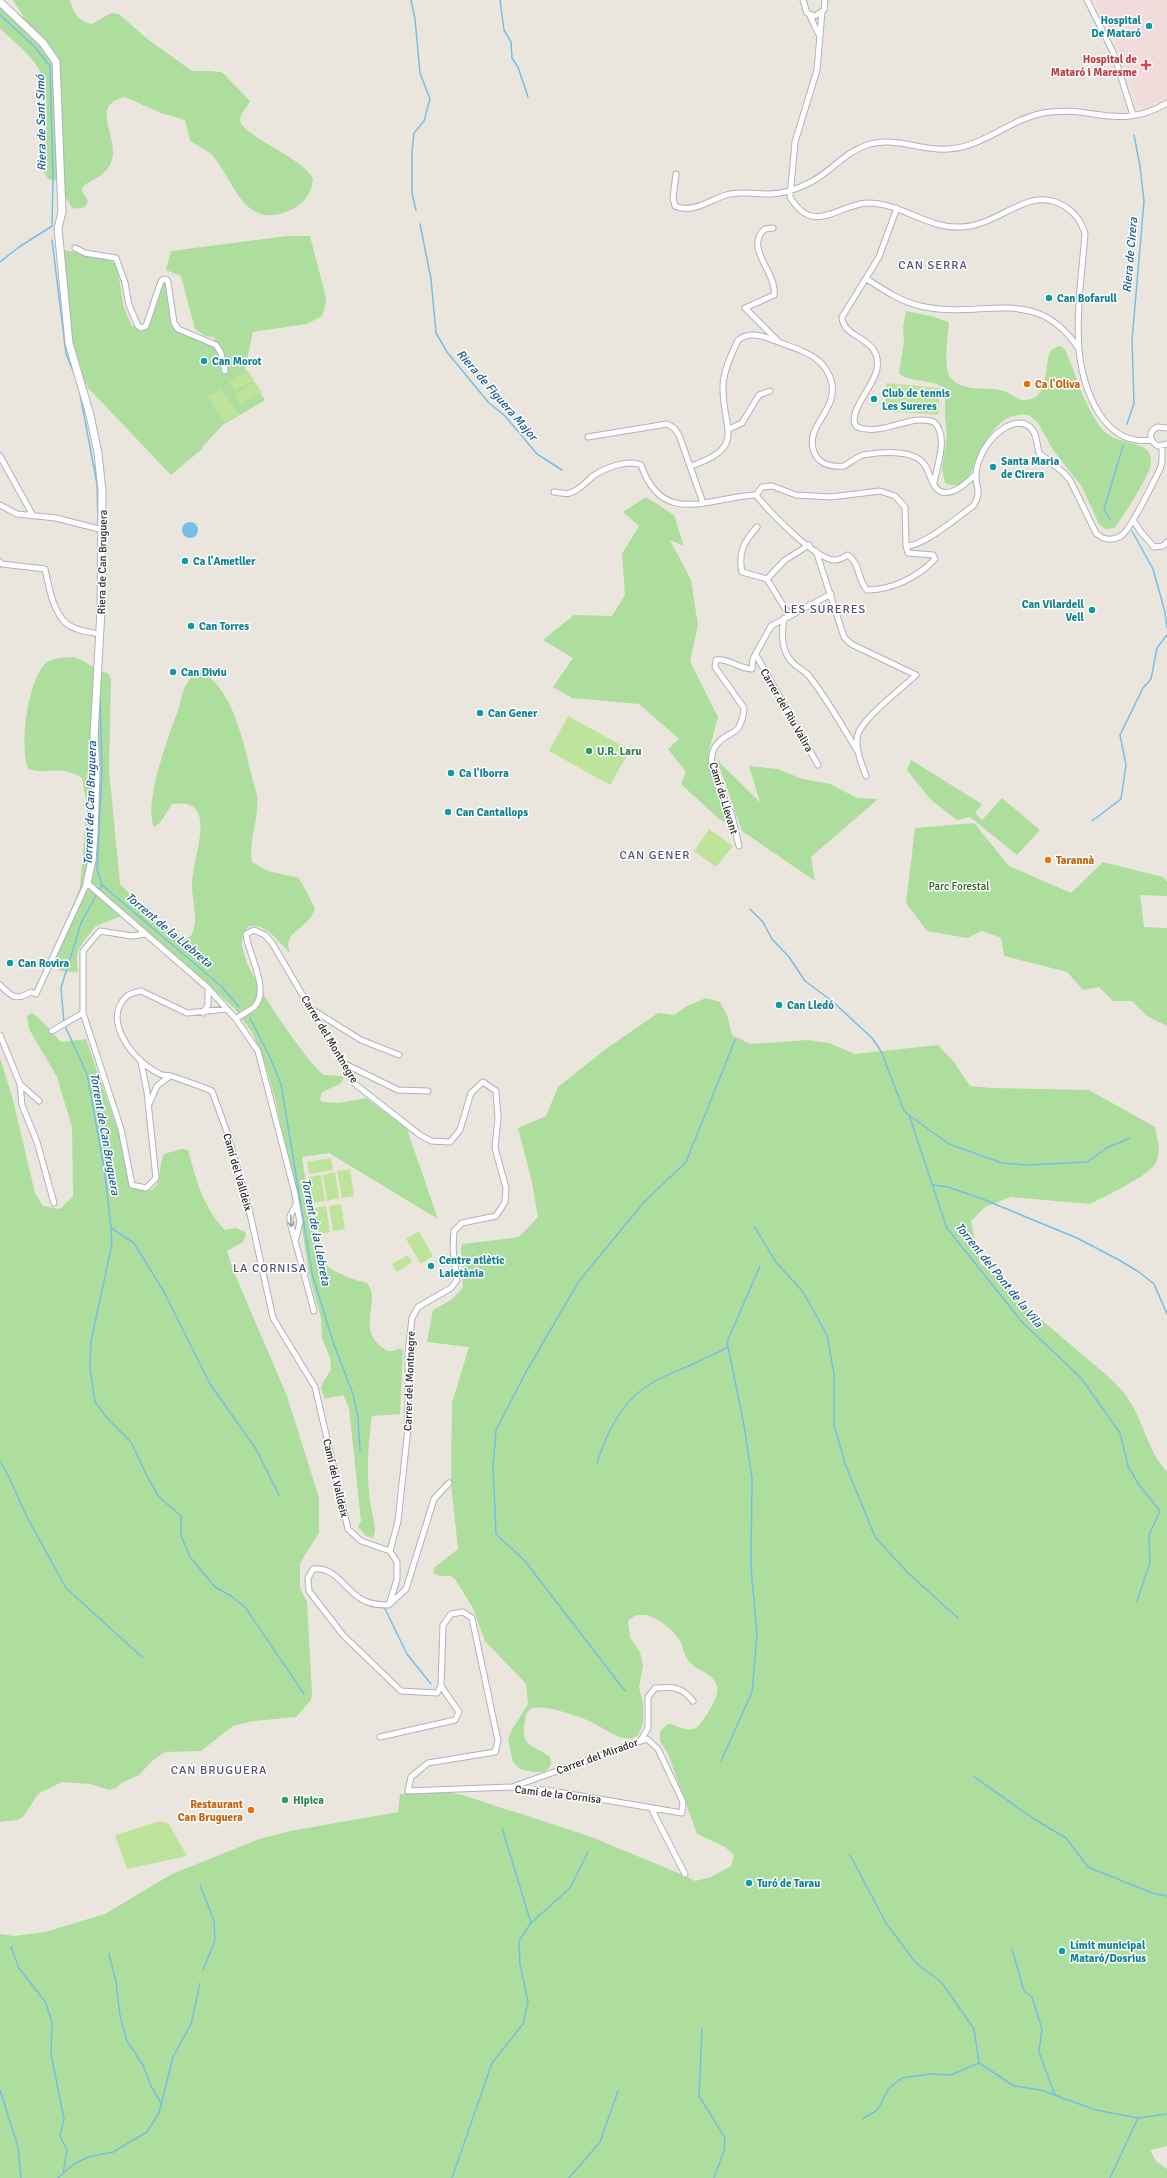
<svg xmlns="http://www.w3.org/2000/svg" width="1167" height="2178" viewBox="0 0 1167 2178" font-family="Signika,sans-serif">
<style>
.medical{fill:#f1dcdb}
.green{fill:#adde9d}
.pitch{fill:#bde49a}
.water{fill:#77bee6}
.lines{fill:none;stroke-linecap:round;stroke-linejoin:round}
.stream{stroke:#77bee6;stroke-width:1.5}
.street-casing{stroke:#b0b2bd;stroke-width:7}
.secondary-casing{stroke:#b0b2bd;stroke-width:9}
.street{stroke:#fff;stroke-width:5}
.secondary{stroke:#fff;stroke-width:7}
.oneway{stroke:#9f9f9f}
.culture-dot{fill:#0f9aa8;stroke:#fff;stroke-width:1.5}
.health-dot{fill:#e0444e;stroke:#fff;stroke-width:1.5}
.food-dot{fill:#e8710a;stroke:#fff;stroke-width:1.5}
.leisure-dot{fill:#2e9e5b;stroke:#fff;stroke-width:1.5}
.labels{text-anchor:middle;stroke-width:3;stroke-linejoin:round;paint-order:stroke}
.culture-label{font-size:11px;font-weight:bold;fill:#0d838f;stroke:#fff;text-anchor:start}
.health-label{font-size:11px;font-weight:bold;fill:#be3a42;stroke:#fff;text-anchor:end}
.food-label{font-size:11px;font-weight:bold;fill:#c56008;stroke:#fff;text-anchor:start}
.street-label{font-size:11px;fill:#2a2a2a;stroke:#fff}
.leisure-label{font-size:11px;font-weight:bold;fill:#27864d;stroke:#fff;text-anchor:start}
.park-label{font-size:11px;fill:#27621f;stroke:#fff}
.water-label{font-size:12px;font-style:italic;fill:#175b91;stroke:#fff}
.neighbourhood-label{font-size:12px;letter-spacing:1px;fill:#4e5177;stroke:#fff}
</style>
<rect width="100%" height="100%" fill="#ebe6dd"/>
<path class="medical" d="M1095 0H1167V97L1151 106 1143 107 1137 104 1119 50Z"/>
<path class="green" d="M13 0H70C73 13 78 21 92 24L111 13 119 14 146 38 192 71H209L221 72 225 75 250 101C247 110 236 114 242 125 259 144 305 160 313 179 311 194 305 203 291 210 244 231 236 184 213 156 208 150 197 146 190 141L185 120 161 113 125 97C86 106 123 138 110 165 104 176 92 180 83 186L82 191 88 201C86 209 80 209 72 208L66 198 64 182 48 179 44 172C45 146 52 88 37 66 27 51 12 41 0 28V7L19 26 23 16Z
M287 236H310L325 294 326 303 322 316 307 324 253 332 245 369 265 400 223 425 203 446 202 449 171 475 89 389C84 380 78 371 75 361 67 325 67 286 64 250L107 257 117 266 124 308 132 326 146 329 148 327 162 280 166 279 173 314 178 331 216 344 214 337 205 336 195 329 181 276 166 270 171 251Z
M906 311 931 316 949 322C948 334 943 367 950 377 962 393 987 386 1004 391 1011 393 1015 399 1023 400 1027 400 1034 399 1037 396 1049 384 1044 364 1051 350L1059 346 1064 348C1077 375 1083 406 1103 430 1116 444 1135 440 1147 450 1152 454 1151 463 1150 468 1146 480 1123 518 1114 528L1105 529 1099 524 1082 487 1053 450 1038 423 1029 415C974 408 983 501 945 483L942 469 947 434 945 418V388C932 379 906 382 899 373L904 342 903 328Z
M646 497 674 515 684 546 670 540 691 580 698 625 690 661 718 717 709 751 716 791 729 824 719 819 681 784 686 772 668 749 679 739 639 704 572 698 553 687 573 658 543 640 574 615 612 616 625 595 622 554 639 526 623 512Z
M73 657C87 660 94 671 108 673L111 679 109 770 120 884 155 920 171 933 185 939 191 936C199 920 193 905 192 888 190 867 208 829 197 811 192 803 180 803 172 804L160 823 154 827C143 802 169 736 178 710 181 700 183 687 190 679 193 674 197 673 203 672 239 696 245 756 257 795 260 818 248 840 252 862L268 871 299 878 315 908C310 929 281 931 290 953 279 943 267 923 249 926 244 932 241 939 242 946 244 958 251 972 257 983 265 999 311 1067 324 1075L341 1076 344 1078 340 1084 322 1092 320 1099 322 1102 339 1103 366 1098 407 1129 438 1219 329 1153 302 1157 317 1257C329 1271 350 1279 367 1283 381 1300 358 1325 379 1345 382 1347 386 1351 389 1351 394 1352 397 1348 401 1349L403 1351 400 1414 372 1416C368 1445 366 1472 370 1501 371 1511 378 1529 373 1538L366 1536 358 1527 361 1521 349 1408 343 1395 325 1399 321 1389 323 1382 331 1370 330 1358 322 1338 321 1318 309 1274 297 1195 276 1103 266 1066 253 1034 235 1009 127 913C117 919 105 921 95 927 92 930 90 934 87 937 76 951 76 954 78 972L60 971C55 964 54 959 55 950L80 887 87 806 82 778C60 764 49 775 28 769 19 747 28 678 46 663 53 657 64 658 73 657Z
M717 760 760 802 749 766 777 769 803 779 830 784 857 798 878 799 811 857 815 881 742 831Z
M911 760 982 804 975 813 982 820 1002 798 1040 830 1017 855 970 817 957 820 930 799 907 770Z
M974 823 1009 866 1071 893 1103 862 1163 877 1167 882V896L1140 895 1144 927 1167 928V1026L1147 1016 1132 1001H1113L1099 987 1083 990 1067 972 1004 956 1001 938 982 931 967 938 927 931 906 903 915 828Z
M706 998 720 1002 727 1015 732 1035 750 1044 807 1040 829 1043 855 1054 938 1045 954 1062 970 1086 991 1088 1089 1090 1155 1127 1159 1148 1157 1161 1153 1167 1142 1176 1116 1191 1090 1204 1011 1197 985 1207 971 1221 980 1263 1008 1287 1011 1294C1036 1315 1061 1336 1085 1357 1100 1370 1118 1383 1129 1400 1144 1423 1148 1451 1167 1472V2146L1150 2150 1156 2161 1167 2169V2178H0V1934L14 1936 45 1932 105 1914 172 1874 259 1839 290 1831 398 1812 400 1794 448 1792 462 1795 586 1835 686 1876 695 1881 711 1877 731 1866 734 1855 725 1847 697 1834 668 1754 660 1741V1731L668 1724C677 1725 684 1731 694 1729 700 1728 714 1703 716 1697 718 1692 718 1686 715 1682 710 1672 695 1670 689 1661 683 1655 684 1646 679 1639 669 1625 643 1604 628 1621L630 1637 640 1652 643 1666 639 1687 643 1704V1723L638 1736C621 1745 603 1726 587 1720 576 1715 545 1705 533 1708 527 1710 526 1714 525 1720 520 1748 531 1743 550 1757L551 1764C547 1777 530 1771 520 1769L513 1762 508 1740 510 1733 528 1704 526 1684 485 1641 473 1608 455 1579 451 1576H440L433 1573 435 1567 458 1549 451 1484 452 1403 469 1347 427 1342 433 1310 451 1300 463 1288 461 1246 463 1244 519 1237 538 1217 532 1182 518 1128 546 1116 558 1087 607 1048 658 1013 674 1015 687 1006Z
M32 1013 38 1017 61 1042 86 1039 123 1145 132 1187C137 1188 143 1191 148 1190 163 1190 158 1163 164 1154L181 1149 188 1150C196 1179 203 1208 225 1230L236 1228 245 1232 246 1235 243 1242 227 1251 233 1270 287 1396 319 1498V1533L300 1563V1588L307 1602 312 1693 311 1700 296 1717 253 1721 233 1726 201 1751 165 1752 153 1760 139 1775 121 1783 116 1788 109 1790 90 1784 62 1782 38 1794 23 1817 17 1820 0 1822V1058L12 1096 35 1193 43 1206 60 1209 73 1196 72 1127 57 1077 29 1029 27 1016Z"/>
<path class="pitch" d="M248 371 254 380 235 391 229 382Z
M255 382 262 392 240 404 234 395Z
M886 383 940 388 938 415 885 411Z
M221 389 239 415 225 422 208 397Z
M568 716 630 750 610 785 549 751Z
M709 829 733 846 716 867 694 851Z
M331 1158 333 1170 309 1174 307 1162Z
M350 1169 354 1196 342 1198 337 1171Z
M335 1172 339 1198 327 1201 323 1175Z
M321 1175 325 1201 313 1203 309 1177Z
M341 1204 345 1229 333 1231 329 1206Z
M326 1206 330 1232 319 1234 314 1208Z
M419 1231 433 1256 421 1264 406 1239Z
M408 1255 412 1262 397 1272 392 1264Z
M161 1821 169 1824 187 1856 127 1869 115 1835Z"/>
<path class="water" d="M182 530a8 8 0 1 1 16 0a8 8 0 1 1-16 0Z"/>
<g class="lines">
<path class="stream" d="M411 0 415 19 420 73 430 99 424 121 414 133 412 151V194L416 210
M500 0 504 30 511 42 512 58 518 67 528 97
M0 15 33 45 50 66 53 179 52 226 19 247 0 262
M420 224 431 279 436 333 447 352 488 402 505 416 537 454 562 470
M52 240 66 354 74 373
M80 394 97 484 98 522
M1127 424 1134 403 1132 341 1144 201 1140 166 1134 135
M1110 520 1104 509 1123 446
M1132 531 1153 569 1165 612 1167 628
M1092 821 1121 799 1126 765 1120 735 1143 688 1151 679 1157 648 1167 635
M102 885 222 987 239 1007
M99 890 102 885 97 870 102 774 100 698
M750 909 763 922 772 939 789 957 805 981 832 1001 872 1038 881 1051 904 1111 909 1115 947 1228 1022 1322 1081 1378 1120 1433 1128 1466 1139 1485 1160 1511 1149 1535 1150 1563 1137 1601
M250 1018 269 1055 281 1084 312 1273 333 1342 353 1394 358 1417 360 1451
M64 1023 61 988 81 923 97 894
M65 1026 87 1074 105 1173 111 1228 134 1243 164 1292 210 1384 256 1449 279 1495
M910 1116 949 1144 1002 1163 1027 1165 1088 1162 1106 1148 1130 1138
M933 1185 948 1187 980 1198 1077 1238 1119 1260 1139 1272 1154 1284 1167 1314
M754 1226 776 1262 803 1292 827 1335 834 1374V1425L846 1466 875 1537 907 1572 958 1618
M111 1228 112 1244 91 1341 90 1368 95 1402 108 1419 131 1442 148 1478 159 1497 181 1516V1535L190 1557 215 1587 231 1596 245 1607 304 1694
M0 1461 9 1477 27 1517 66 1588 143 1658
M597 1463C606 1435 619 1406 643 1389 658 1377 678 1371 695 1363 706 1357 717 1354 728 1347
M385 1609 407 1654 431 1684
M625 1691 525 1561 496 1534 493 1466 496 1430 526 1372 579 1281 644 1202 686 1162 735 1040
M721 1761 752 1692 757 1634 751 1567 752 1478 744 1425 727 1342 760 1266
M973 1776 1034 1819 1066 1838 1088 1867 1152 1893 1167 1896
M850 1855 886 1923 915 1962 942 1983 974 2029 979 2063 1014 2086 1041 2090 1096 2110 1138 2118 1167 2114
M200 1885 214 1921 215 1940 203 1970
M531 1923 570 1888 588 1852
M11 1947 19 1968 46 2003 52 2023 51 2054 64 2119 60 2136 67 2150 63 2174
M1012 1949 1024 1991 1032 1997 1042 2029 1039 2052 1055 2095
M109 1954 116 1982 120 2016 127 2041 143 2065 151 2086 162 2105
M702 2029 699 2096 725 2138 724 2151 714 2178
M0 2090 18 2147 21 2178
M862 2119 876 2111 880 2106 888 2089 902 2078 930 2074 950 2075 979 2063
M58 2178 74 2164 88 2157 113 2152 147 2132 159 2113 173 2057 191 2024 200 1983
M452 2178 492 2063 523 2024 528 2002 520 1964 519 1941 531 1923 502 1828
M569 2178 600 2142 618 2091
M1110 2178 1138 2118"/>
<g class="street-casing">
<path id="street" d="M803 0 807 13 815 16 824 10 825 0
M1087 0 1113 52 1133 115
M822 12 817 70 795 142 790 197C814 237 838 204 868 203 902 203 927 229 961 227 988 226 1007 208 1032 201 1056 195 1079 211 1085 234 1082 272 1076 312 1079 350 1083 389 1103 447 1151 440
M810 16 818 33
M676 174 673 198 675 206C692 214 710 200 726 195 739 191 756 194 769 194 783 194 797 189 809 183 832 172 843 152 870 144 897 137 921 151 948 149 984 147 1008 120 1043 113 1090 104 1119 132 1167 103
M897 208 879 257 842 317C843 340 882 336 877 369 875 385 845 414 857 427 882 437 911 413 934 422 949 436 937 465 934 483
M773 228 765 229C743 247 778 274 774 295L745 308 777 340
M75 248 85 253 116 258 125 283 129 305 138 326 141 328 146 326 160 284 162 280 166 279 168 282 174 323 178 329 216 345 221 353 225 371
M867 279C885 291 903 303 925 307 985 319 1036 284 1079 349
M1167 428 1157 427C1148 432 1149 441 1158 446L1167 444
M729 429 742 423 759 395 770 391
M588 437 667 424 674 428 679 435 703 503
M0 456 32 514
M691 466C748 447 722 429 723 386 723 372 732 353 738 340 748 332 762 335 773 340 788 346 808 351 820 362 825 367 829 374 831 380 840 410 804 425 814 452 819 465 832 467 844 466 850 463 856 457 863 455 879 452 913 449 924 464 930 471 932 490 942 492 955 495 967 482 976 474
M554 492C559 493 566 494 570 493 580 490 586 482 593 476 605 468 628 459 641 465 663 528 708 497 756 495L762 487 772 486 796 495 831 497 880 491 895 496 905 507 906 546C923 547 959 516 973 506 983 491 975 489 976 474 976 467 981 454 985 448 993 434 1015 415 1030 427 1037 433 1037 445 1039 453L1064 473 1070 480 1096 533C1103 540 1112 541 1121 536 1130 531 1154 481 1160 469L1162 462V446
M756 495C769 511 813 558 834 560 838 561 844 557 848 555 861 565 857 579 867 590 892 590 918 577 935 559L933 555 908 553 906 546
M0 505 17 514 56 518 103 530
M1133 520 1141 532 1154 547 1163 546 1167 542
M757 527C744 541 738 553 742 572L767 579 789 615
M816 551 844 637 851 644 916 675C902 688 863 718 858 734 854 748 862 764 866 776
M0 562 2 564 45 569C49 586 52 611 67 624 76 631 90 632 100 634
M767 579 785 560 809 545
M784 618C782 631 781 643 787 655 794 668 801 667 809 676 828 700 842 726 858 752
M756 655 818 765
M739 846C736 836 735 824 731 813 724 795 703 767 715 747 726 728 741 741 744 708L715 667 716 660C729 658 739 669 752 669L753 659 771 626 831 594
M0 985C12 997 16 1001 31 992L36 994 87 883 207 987 236 1019 258 1051 294 1190 300 1222 296 1238
M227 1009 187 1013 141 991C137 992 130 993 127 996 100 1020 135 1063 160 1074 163 1076 168 1075 171 1076 185 1081 198 1085 212 1091L227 1132 249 1209 273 1318 315 1387 348 1529 361 1541 390 1551 397 1562V1579L389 1605C381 1605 373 1605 365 1601 345 1593 338 1566 313 1569L308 1578 309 1591 343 1635 401 1691 437 1693 441 1686 443 1625 451 1614 463 1612 472 1618 498 1741 495 1752 428 1763 411 1777 408 1791 512 1787 552 1791 682 1813 683 1802 658 1749 647 1739 512 1787
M313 1010 361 1040 399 1055
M203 1013 208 1005V990
M236 1019C242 1014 251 1010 254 1007 271 991 248 954 246 934L254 930 265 935 272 943 355 1084 420 1135 431 1141 450 1142 460 1130 471 1093 483 1082 496 1091 498 1118 495 1148 506 1188 505 1202 496 1216 462 1223 454 1231 453 1249 457 1280 451 1288 418 1307 412 1318 408 1353V1428L398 1521 390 1551
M52 1031 83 1013
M0 1035 20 1084 22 1105 37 1142 54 1203
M141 1062 147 1092 156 1178 146 1188 132 1185 121 1129 83 1013V951L100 931 132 936 145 934
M343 1063 398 1090 428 1091
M20 1084 39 1101
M149 1104 157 1086 170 1076
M296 1205 290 1216V1222L314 1311
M391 1603 406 1589 434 1499 449 1483
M380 1737 455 1720 459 1712 441 1686
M641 1740 648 1728V1697L655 1688C673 1687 681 1686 693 1701
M651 1808 685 1874"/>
</g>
<g class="secondary-casing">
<path id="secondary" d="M0 2 43 43 56 62 62 212 58 228 69 343 90 415 98 453 102 491 101 610 94 736 96 772 94 833 92 860 87 883"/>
</g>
<use href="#street" class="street"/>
<use href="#secondary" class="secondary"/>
</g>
<defs><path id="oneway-shaft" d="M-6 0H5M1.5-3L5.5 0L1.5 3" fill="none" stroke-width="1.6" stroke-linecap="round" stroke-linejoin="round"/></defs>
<use class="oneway" href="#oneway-shaft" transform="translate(291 1221) rotate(88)"/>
<g class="culture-dot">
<circle cx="1149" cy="26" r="4"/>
<circle cx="1049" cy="298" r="4"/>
<circle cx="204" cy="361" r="4"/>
<circle cx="874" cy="399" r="4"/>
<circle cx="993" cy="467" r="4"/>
<circle cx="185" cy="561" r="4"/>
<circle cx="1092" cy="610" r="4"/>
<circle cx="191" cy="626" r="4"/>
<circle cx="173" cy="672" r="4"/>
<circle cx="480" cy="713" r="4"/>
<circle cx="451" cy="773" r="4"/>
<circle cx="448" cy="812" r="4"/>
<circle cx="10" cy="963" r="4"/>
<circle cx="779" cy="1005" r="4"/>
<circle cx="431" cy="1266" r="4"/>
<circle cx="749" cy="1883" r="4"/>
<circle cx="1062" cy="1951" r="4"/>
</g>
<path class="health-dot" d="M1144 59h4v4h4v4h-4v4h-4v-4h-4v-4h4z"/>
<g class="food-dot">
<circle cx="1027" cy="384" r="4"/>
<circle cx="1048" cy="860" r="4"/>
<circle cx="251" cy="1810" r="4"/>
</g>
<g class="leisure-dot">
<circle cx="589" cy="751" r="4"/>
<circle cx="285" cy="1800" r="4"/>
</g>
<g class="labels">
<g class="culture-label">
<text x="1141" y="24" text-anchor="end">Hospital<tspan x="1141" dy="13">De Mataró</tspan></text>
<text x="1057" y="302">Can Bofarull</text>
<text x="212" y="365">Can Morot</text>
<text x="882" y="397">Club de tennis<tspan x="882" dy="13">Les Sureres</tspan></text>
<text x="1001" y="465">Santa Maria<tspan x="1001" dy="13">de Cirera</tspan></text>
<text x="193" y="565">Ca l'Ametller</text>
<text x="1084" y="608" text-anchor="end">Can Vilardell<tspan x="1084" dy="13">Vell</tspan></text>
<text x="199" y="630">Can Torres</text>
<text x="181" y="676">Can Diviu</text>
<text x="488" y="717">Can Gener</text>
<text x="459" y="777">Ca l'Iborra</text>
<text x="456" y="816">Can Cantallops</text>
<text x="18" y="967">Can Rovira</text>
<text x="787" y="1009">Can Lledó</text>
<text x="439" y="1264">Centre atlètic<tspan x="439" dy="13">Laietània</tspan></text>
<text x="757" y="1887">Turó de Tarau</text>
<text x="1070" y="1949">Límit municipal<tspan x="1070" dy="13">Mataró/Dosrius</tspan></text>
</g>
<g class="health-label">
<text x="1137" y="63">Hospital de<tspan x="1137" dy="13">Mataró i Maresme</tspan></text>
</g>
<g class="food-label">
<text x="1035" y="388">Ca l'Oliva</text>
<text x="1056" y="864">Tarannà</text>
<text x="243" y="1808" text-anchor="end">Restaurant<tspan x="243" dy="13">Can Bruguera</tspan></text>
</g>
<g class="street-label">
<text transform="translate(102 562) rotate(-89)" y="4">Riera de Can Bruguera</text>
<text transform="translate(787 710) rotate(60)" y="4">Carrer del Riu Valira</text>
<text transform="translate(724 798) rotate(73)" y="4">Camí de Llevant</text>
<text transform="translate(330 1039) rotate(59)" y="4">Carrer del Montnegre</text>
<text transform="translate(238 1172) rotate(74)" y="4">Camí del Valldeix</text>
<text transform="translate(409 1381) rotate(-88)" y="4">Carrer del Montnegre</text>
<text transform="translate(336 1478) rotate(77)" y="4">Camí del Valldeix</text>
<text transform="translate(597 1756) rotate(-20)" y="4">Carrer del Mirador</text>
<text transform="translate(558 1794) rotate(7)" y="4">Camí de la Cornisa</text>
</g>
<g class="leisure-label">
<text x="597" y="755">U.R. Laru</text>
<text x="293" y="1804">Hipica</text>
</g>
<g class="park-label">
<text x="959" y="890">Parc Forestal</text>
</g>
<g class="water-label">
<text transform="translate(41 123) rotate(-91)" y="4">Riera de Sant Simó</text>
<text transform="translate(1130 255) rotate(-85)" y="4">Riera de Cirera</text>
<text transform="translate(497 395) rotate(49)" y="4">Riera de Figuera Major</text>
<text transform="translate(90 803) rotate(-88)" y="4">Torrent de Can Bruguera</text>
<text transform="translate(169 930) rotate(40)" y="4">Torrent de la Llebreta</text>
<text transform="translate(105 1134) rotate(80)" y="4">Torrent de Can Bruguera</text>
<text transform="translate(316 1232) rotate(79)" y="4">Torrent de la Llebreta</text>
<text transform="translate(999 1275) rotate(51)" y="4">Torrent del Pont de la Vila</text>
</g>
<g class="neighbourhood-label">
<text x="933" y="269">CAN SERRA</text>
<text x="825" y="613">LES SURERES</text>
<text x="655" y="859">CAN GENER</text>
<text x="270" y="1272">LA CORNISA</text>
<text x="219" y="1774">CAN BRUGUERA</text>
</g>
</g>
</svg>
